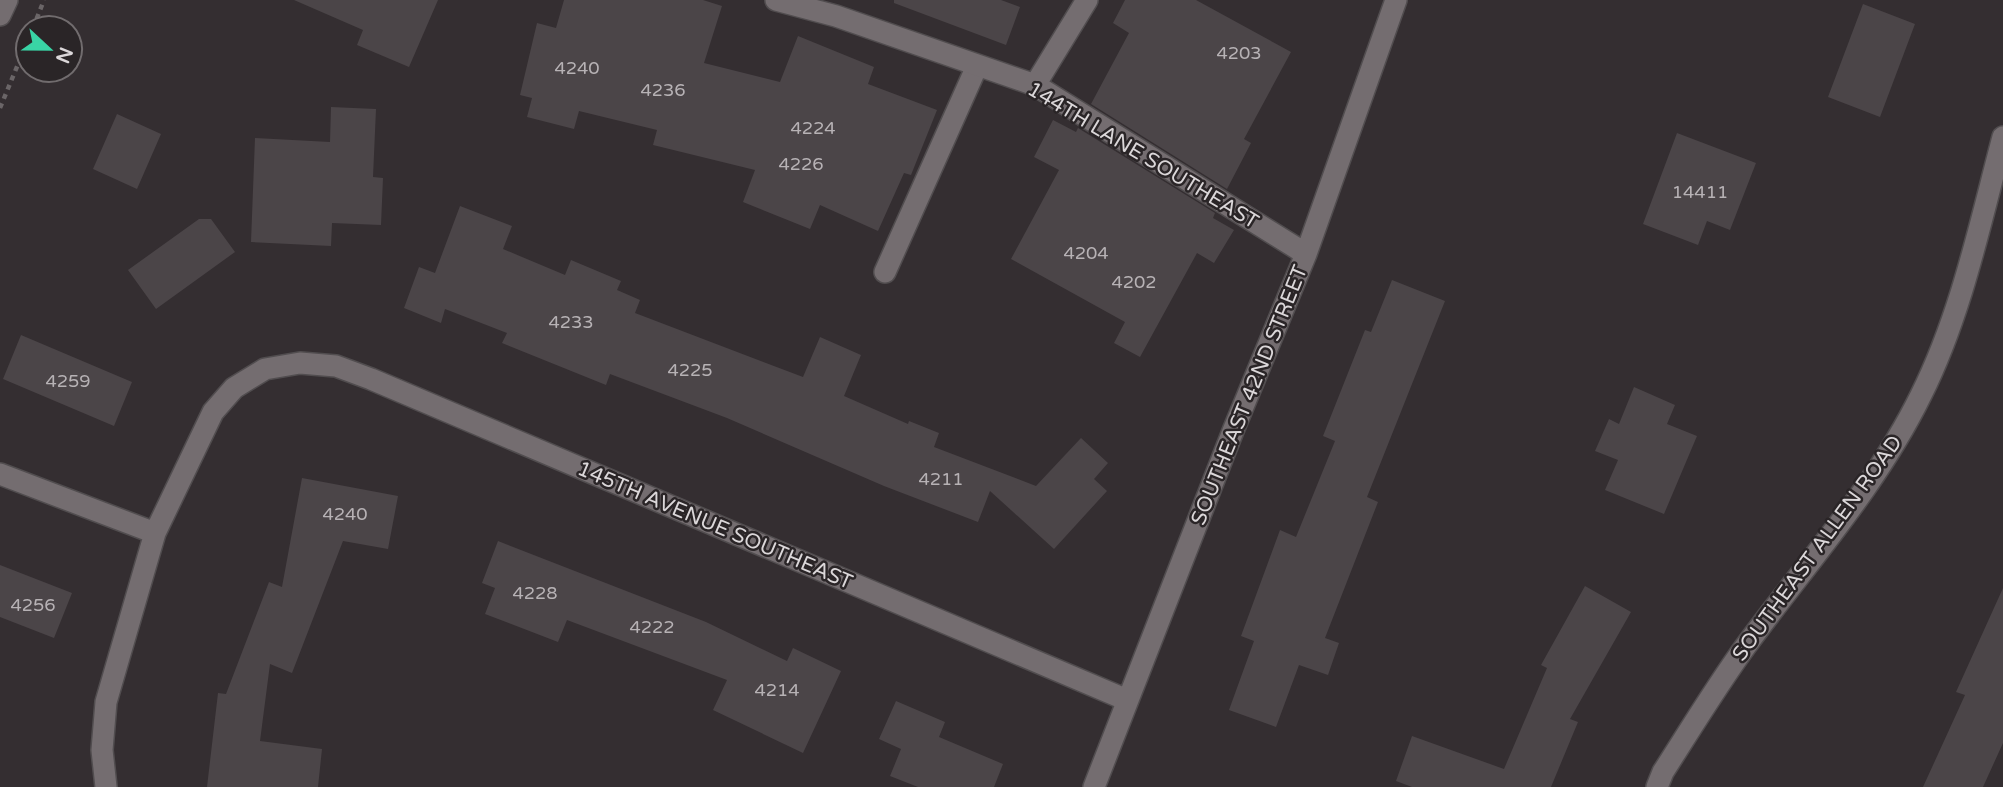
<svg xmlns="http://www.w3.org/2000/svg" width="2003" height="787" viewBox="0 0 2003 787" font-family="'Varela Round',sans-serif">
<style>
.building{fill:#4b4548}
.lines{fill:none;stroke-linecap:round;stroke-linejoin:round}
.service-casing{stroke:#514d4f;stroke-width:24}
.minor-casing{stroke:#514d4f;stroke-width:24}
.tertiary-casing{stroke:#514d4f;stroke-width:24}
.secondary-casing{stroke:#514d4f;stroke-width:24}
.path{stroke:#6a6567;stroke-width:4.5;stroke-dasharray:5 5;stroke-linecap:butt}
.service{stroke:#746d70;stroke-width:21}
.minor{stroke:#746d70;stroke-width:21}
.tertiary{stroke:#746d70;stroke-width:21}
.secondary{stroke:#746d70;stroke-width:21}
.labels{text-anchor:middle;stroke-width:5;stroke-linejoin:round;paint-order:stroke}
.number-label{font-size:18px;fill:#b7b2b5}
.street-label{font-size:21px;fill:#dbd7d9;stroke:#2a2527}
</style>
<rect width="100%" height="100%" fill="#342e31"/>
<path class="building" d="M294 0H438L409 67 357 45 363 30Z
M564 0H703L722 6 704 63 780 82 798 36 874 67 868 84 937 110 911 175 904 173 878 231 820 205 810 229 743 202 755 170 653 145 657 130 579 111 574 129 527 117 532 98 520 95 537 23 556 28Z
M894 0H1001L1020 7 1006 45 894 3Z
M1125 0H1196L1291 52 1244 139 1251 143 1227 189 1091 104 1129 33 1113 23Z
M1863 4 1915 24 1880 117 1828 97Z
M331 107 376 109 373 177 383 178 381 225 332 223 331 246 251 242 255 138 330 142Z
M117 114 161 134 137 189 93 169Z
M1053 120 1076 132 1078 128 1215 213 1213 218 1234 230 1214 263 1197 253 1140 357 1114 343 1125 322 1011 259 1059 170 1034 157Z
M1677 133 1756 163 1730 230 1707 221 1698 245 1643 224Z
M460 206 512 226 503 249 565 275 571 260 621 281 617 290 640 300 635 313 803 377 820 337 861 355 844 396 908 424 909 421 939 433 934 447 1036 486 1081 438 1108 463 1094 479 1107 491 1054 549 990 491 978 522 884 486 727 418 610 374 606 385 502 343 507 333 445 309 441 323 404 308 419 267 435 273Z
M199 219H211L235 252 156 309 128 270Z
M1392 280 1445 301 1367 497 1378 502 1325 638 1339 643 1328 675 1299 665 1276 727 1229 710 1254 641 1241 636 1280 530 1296 537 1335 441 1323 436 1365 330 1371 332Z
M21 335 132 382 114 426 3 379Z
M1634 387 1675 405 1667 424 1697 436 1664 514 1605 490 1618 460 1595 451 1609 419 1619 424Z
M302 478 398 496 388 549 343 541 292 673 270 664 260 741 322 749 318 787H207L218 693 226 694 269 582 282 587Z
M498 541 706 622 787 661 793 648 841 671 803 753 713 710 727 680 567 620 558 642 485 614 495 588 482 583Z
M0 565 72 593 54 638 0 617Z
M1585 586 1631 612 1570 719 1578 722 1551 787H1412L1396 781 1412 736 1504 769 1547 668 1541 665Z
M2003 588V743L1983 787H1923L1965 695 1956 692Z
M896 701 945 722 939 737 1003 764 994 787H918L890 776 901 749 879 739Z"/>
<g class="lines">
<g class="service-casing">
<path id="service" d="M885 272 977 66"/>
</g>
<g class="minor-casing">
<path id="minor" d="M776 0 836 16 1035 85 1306 254
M1035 85 1087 0
M0 474 155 533
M106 787 102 750 106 702 155 533 213 412 234 388 265 369 300 363 336 366 371 379 1127 700
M1094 787 1233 431 1306 254 1396 0"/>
</g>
<g class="tertiary-casing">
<path id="tertiary" d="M1657 787 1663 772C1690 730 1716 687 1745 647 1805 565 1876 487 1921 395 1961 315 1980 224 2003 137"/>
</g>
<g class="secondary-casing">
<path id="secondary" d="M0 15 7 0"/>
</g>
<path class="path" d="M33 28 44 0
M0 108 28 40"/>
<use href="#service" class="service"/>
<use href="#minor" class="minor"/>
<use href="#tertiary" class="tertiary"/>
<use href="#secondary" class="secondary"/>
</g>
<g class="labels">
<g class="number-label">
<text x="1239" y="59">4203</text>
<text x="577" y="74">4240</text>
<text x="663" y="96">4236</text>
<text x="813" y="134">4224</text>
<text x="801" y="170">4226</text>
<text x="1700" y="198">14411</text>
<text x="1086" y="259">4204</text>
<text x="1134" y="288">4202</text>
<text x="571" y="328">4233</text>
<text x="690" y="376">4225</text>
<text x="68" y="387">4259</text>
<text x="941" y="485">4211</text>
<text x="345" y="520">4240</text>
<text x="535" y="599">4228</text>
<text x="33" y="611">4256</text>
<text x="652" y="633">4222</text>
<text x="777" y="696">4214</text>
</g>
<g class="street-label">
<text transform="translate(1143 155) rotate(31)" y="7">144TH LANE SOUTHEAST</text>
<text transform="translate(1249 395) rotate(-68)" y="7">SOUTHEAST 42ND STREET</text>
<text transform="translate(715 525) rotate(23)" y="7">145TH AVENUE SOUTHEAST</text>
<text transform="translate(1817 548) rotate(-54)" y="7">SOUTHEAST ALLEN ROAD</text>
</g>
</g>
<g transform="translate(49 49) rotate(112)"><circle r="33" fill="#2a2527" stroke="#716c6e" stroke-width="2"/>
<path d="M0-5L12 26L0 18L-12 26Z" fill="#39d4a5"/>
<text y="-10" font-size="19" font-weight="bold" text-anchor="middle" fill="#dbd7d9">N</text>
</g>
</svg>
